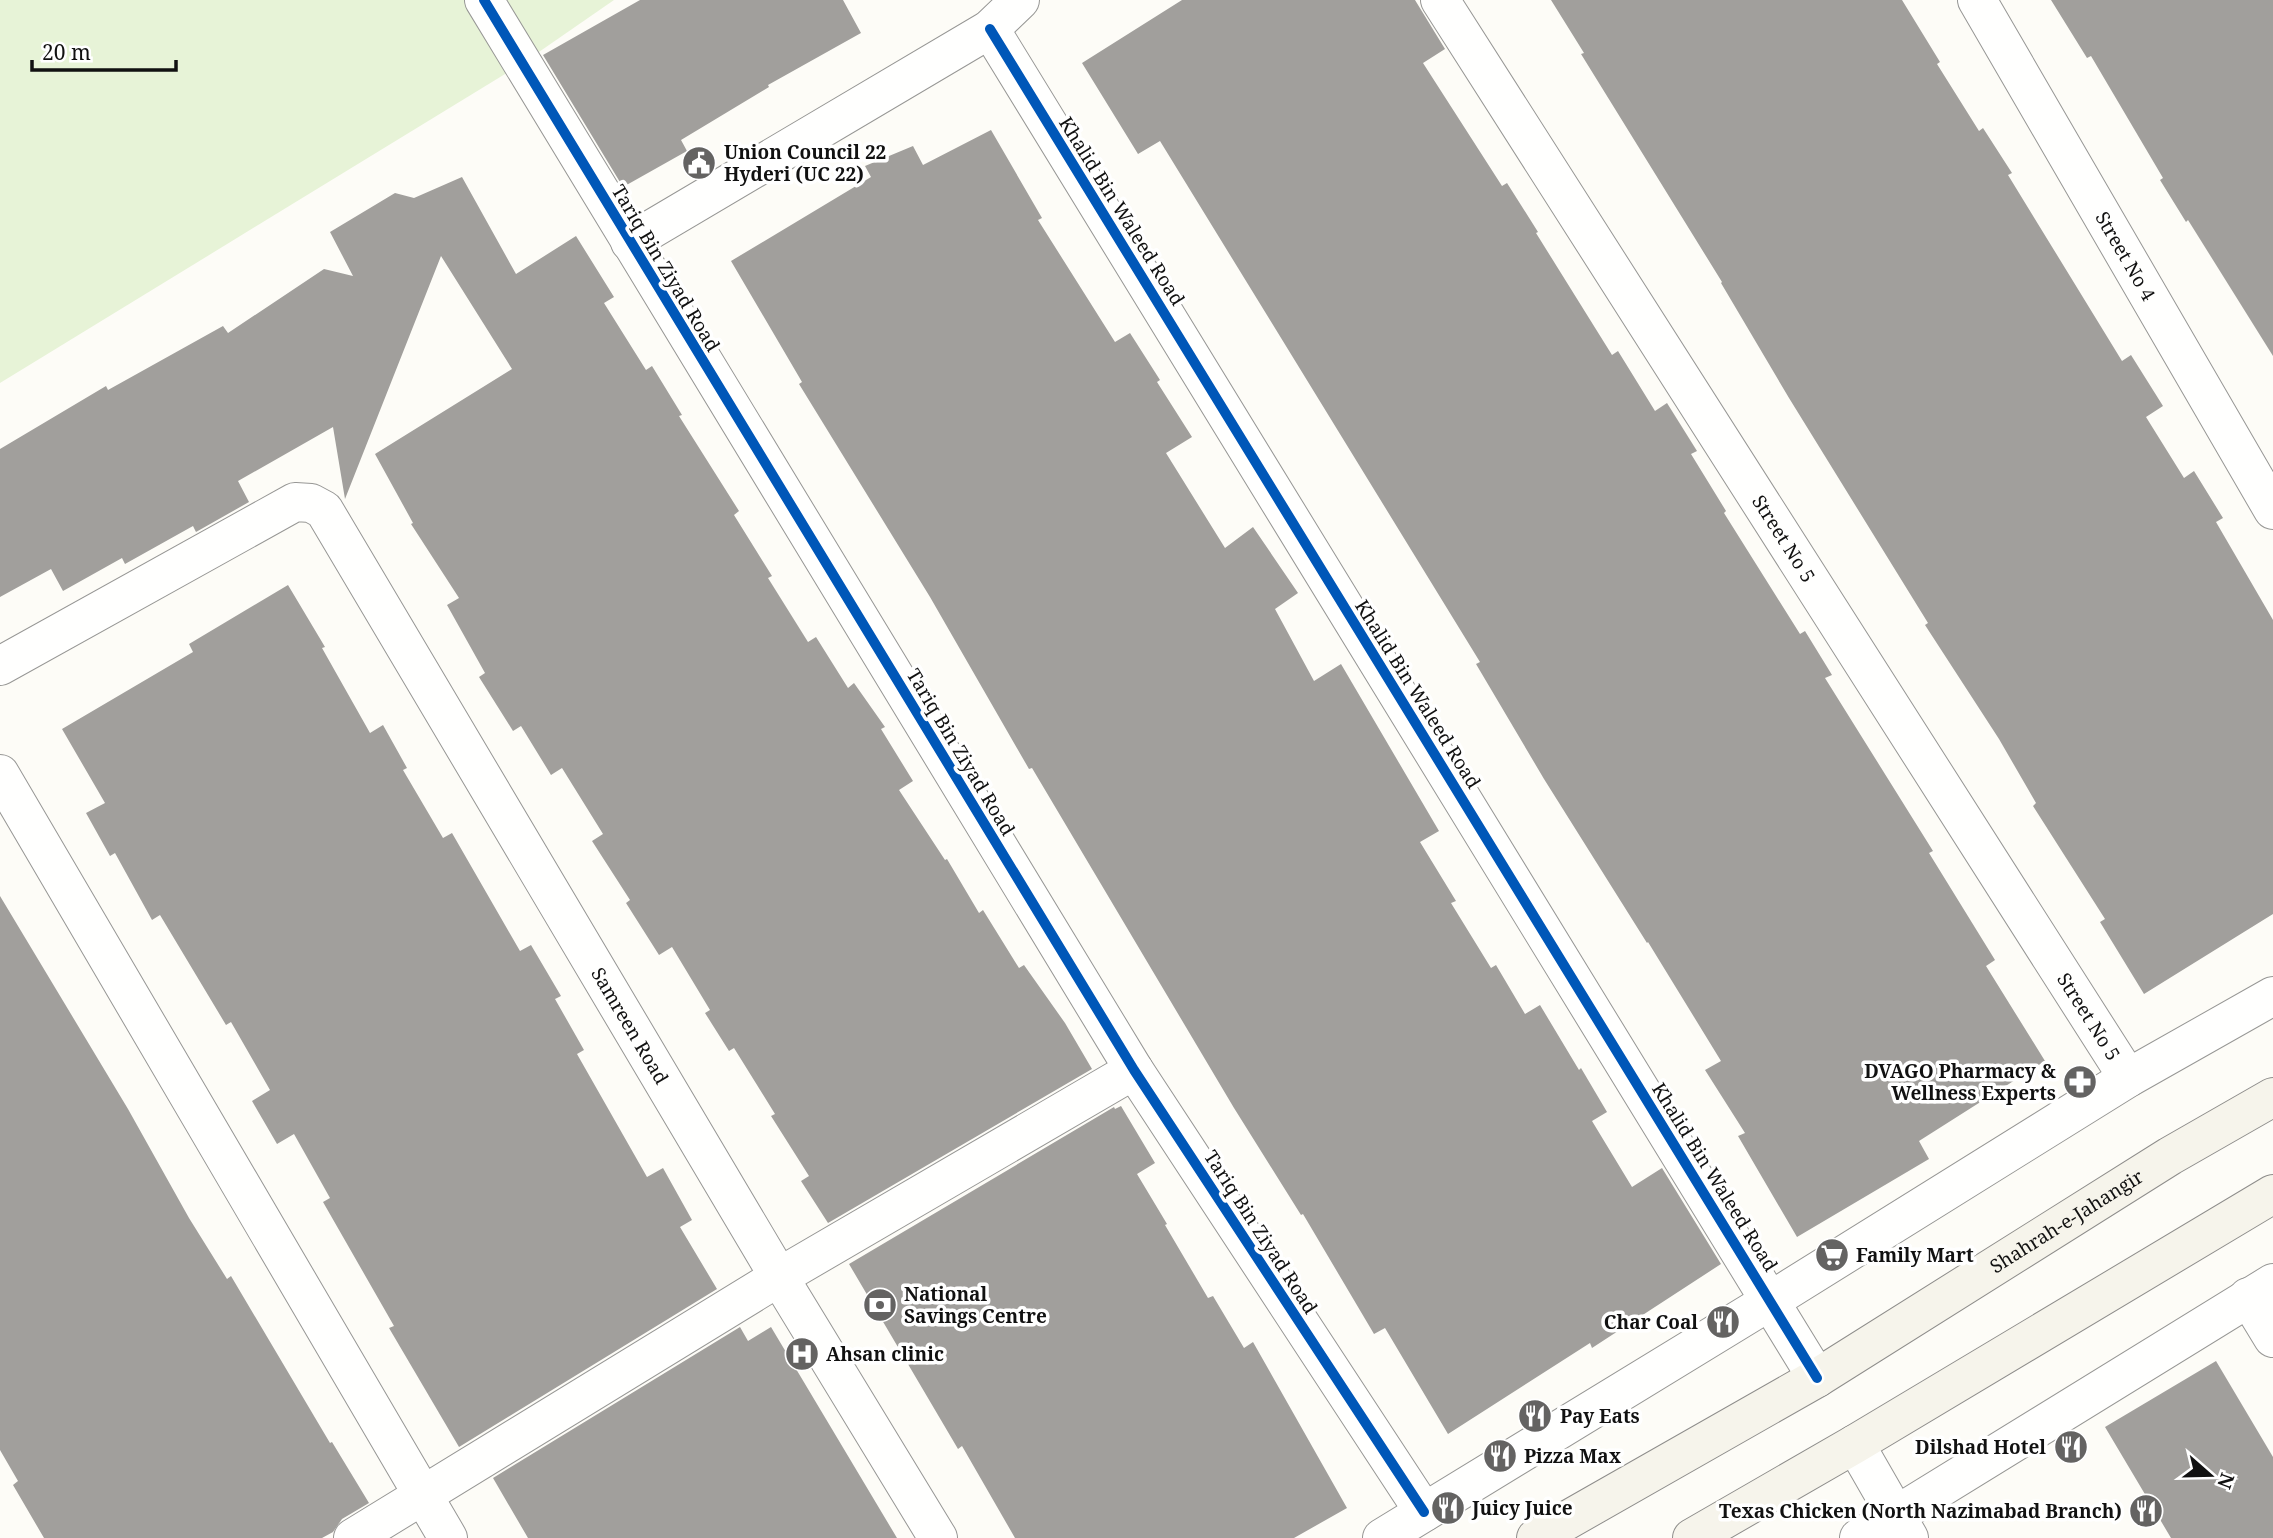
<svg xmlns="http://www.w3.org/2000/svg" width="2273" height="1538" viewBox="0 0 2273 1538" font-family="'Noto Serif',serif">
<style>
.green{fill:#e7f3d7}
.building{fill:#a19f9c}
.lines{fill:none;stroke-linecap:round;stroke-linejoin:round}
.minor-casing{stroke:#979795;stroke-width:40}
.tertiary-casing{stroke:#979795;stroke-width:40}
.secondary-casing{stroke:#8e8d8b;stroke-width:40}
.minor{stroke:#fffffe;stroke-width:38}
.tertiary{stroke:#fffffe;stroke-width:38}
.secondary{stroke:#f6f4eb;stroke-width:38}
.cycleway-casing{stroke:#fff;stroke-width:15}
.cycleway{stroke:#0057b8;stroke-width:10}
.labels{text-anchor:middle;stroke-width:7;stroke-linejoin:round;paint-order:stroke}
.poi-label{font-size:19px;font-weight:bold;fill:#111;stroke:#fff;text-anchor:start}
.street-label{font-size:19px;fill:#111;stroke:#fff}
</style>
<rect width="100%" height="100%" fill="#fdfcf7"/>
<path class="green" d="M0 0H614L523 63 0 383Z"/>
<path class="building" d="M640 0H843L861 33 768 85 769 87 681 140 687 151 623 187 543 55Z
M1182 0H1415L1445 49 1423 63 1502 186 1507 183 1538 232 1536 233 1612 355 1618 351 1655 411 1667 403 1697 451 1691 454 1726 511 1724 513 1800 634 1805 631 1832 675 1825 678 1933 851 1929 853 1995 960 1986 966 2045 1061 1919 1141 1929 1159 1797 1237 1738 1136 1745 1133 1705 1070 1721 1061 1648 942 1647 943 1544 779 1476 664 1480 662 1160 141 1138 154 1082 63Z
M1551 0H1902L1940 62 1937 64 1979 131 1983 128 2012 173 2008 175 2122 361 2131 355 2163 406 2146 417 2184 478 2194 471 2223 518 2216 522 2273 620V914L2144 994 2100 922 2105 919 2033 806 2036 803 1999 739 1925 625 1928 623 1789 398 1721 283 1722 282 1581 54 1584 53Z
M2051 0H2273V356L2188 220 2186 222 2160 180 2163 178 2091 56 2087 58Z
M991 130 1042 218 1038 220 1115 342 1130 333 1160 380 1157 382 1192 437 1166 453 1225 548 1253 527 1298 593 1275 609 1314 681 1341 664 1439 831 1420 842 1456 901 1451 903 1491 968 1496 965 1525 1014 1540 1005 1579 1070 1581 1068 1607 1112 1592 1121 1632 1187 1662 1168 1721 1264 1592 1348 1590 1343 1448 1434 1385 1328 1374 1334 1303 1214 1301 1215 1234 1108 1032 768 1029 769 930 597 799 384 802 382 731 261 871 177 865 166 913 146 923 165Z
M462 177 516 274 576 236 614 297 604 303 646 370 652 366 682 415 679 416 739 511 734 515 772 576 768 578 808 642 816 637 848 688 854 683 885 727 881 729 913 781 899 790 945 860 947 859 979 913 983 910 1019 968 1024 965 1065 1023 1092 1069 828 1223 801 1181 809 1176 771 1116 775 1114 734 1048 729 1051 705 1013 710 1010 672 947 659 955 626 903 630 900 592 841 603 834 562 768 551 775 521 726 513 731 479 677 485 673 447 605 459 598 411 524 413 523 375 454 512 369 441 256 345 499 333 427 238 481 249 502 196 532 193 526 125 564 122 558 63 591 51 569 0 597V449L106 386 108 390 223 326 228 333 324 269 353 276 330 232 395 193 414 198Z
M288 585 325 647 322 648 370 733 383 725 407 768 403 770 443 838 452 833 520 951 531 945 561 996 555 999 584 1050 577 1054 647 1177 663 1168 692 1220 680 1227 717 1289 459 1447 389 1328 394 1326 323 1202 330 1198 294 1134 277 1144 252 1101 270 1090 231 1022 226 1025 160 915 152 920 115 853 110 856 86 813 105 803 62 729 193 652 189 644Z
M0 896 128 1109 189 1218 227 1279 231 1276 330 1443 332 1442 369 1503 342 1519 333 1532 322 1538H44L13 1485 18 1481 0 1450Z
M1121 1106 1155 1163 1137 1174 1167 1224 1165 1225 1208 1298 1213 1296 1244 1348 1253 1342 1347 1508 1294 1538H1015L962 1446 958 1449 849 1264 1114 1107 1115 1109Z
M740 1327 748 1341 771 1327 897 1538H528L493 1478Z
M2216 1361 2273 1457V1538H2171L2105 1427Z"/>
<g class="lines">
<g class="minor-casing">
<g id="minor">
<path id="s1" d="M1440 0 2128 1078"/>
<path id="s2" d="M1977 0 2273 510"/>
<path d="M990 29 1817 1378"/>
<path d="M630 242 990 29 1020 0"/>
<path id="s3" d="M0 666 295 502 311 503 324 510 779 1277 938 1538"/>
<path d="M0 774 448 1538"/>
<path d="M2248 1297 2273 1338"/>
<path d="M1855 1444 1909 1538"/>
<path d="M353 1538 779 1277 1134 1070"/>
<path d="M1382 1538 1770 1301 2128 1078 2273 996"/>
<path d="M1859 1538 2273 1283"/>
</g>
</g>
<g class="tertiary-casing">
<path id="tertiary" d="M484 0 1134 1070 1424 1512"/>
</g>
<g class="secondary-casing">
<g id="secondary">
<path id="s4" d="M1536 1538 1817 1378 2170 1156 2273 1097"/>
<path d="M1692 1538 1855 1444 2273 1194"/>
</g>
</g>
<use href="#minor" class="minor"/>
<use href="#tertiary" class="tertiary"/>
<use href="#secondary" class="secondary"/>
<g class="cycleway-casing">
<path id="cycleway" d="M484 0 1134 1070 1424 1512
M990 29 1817 1378"/>
</g>
<use href="#cycleway" class="cycleway"/>
</g>
<defs>
<g id="civic-disc" transform="scale(1.75)"><circle r="9.5" fill="#646362" stroke="#fff"/><path d="M-.6-6.5H3V-4.5H.6V-3L4-1V1h2V6H-6V1h2V-1L-.6-3ZM-1.2 2.5V6h2.4V2.5Z" fill="#fff"/></g>
<g id="pharmacy-disc" transform="scale(1.75)"><circle r="9.5" fill="#646362" stroke="#fff"/><path d="M-2-6h4v4h4v4h-4v4h-4v-4h-4v-4h4Z" fill="#fff"/></g>
<g id="supermarket-disc" transform="scale(1.75)"><circle r="9.5" fill="#646362" stroke="#fff"/><path d="M-6-5.5h2.5l.6 2H6L4.5 2H-2.5L-4.4-4H-6ZM-1.5 3.2a1.3 1.3 0 1 0 .1 0ZM3 3.2a1.3 1.3 0 1 0 .1 0Z" fill="#fff"/></g>
<g id="bank-disc" transform="scale(1.75)"><circle r="9.5" fill="#646362" stroke="#fff"/><path d="M-6-4H6V4H-6ZM0-2.3a2.3 2.3 0 1 0 0 4.6a2.3 2.3 0 1 0 0-4.6Z" fill="#fff"/></g>
<g id="restaurant-disc" transform="scale(1.75)"><circle r="9.5" fill="#646362" stroke="#fff"/><path d="M-5-6h1v4h1v-4h1v4h1v-4h1v5L-1.5 .5V6h-2V.5L-5-1ZM5-6V6H3V1.5H1.5Q1.5-4 5-6Z" fill="#fff"/></g>
<g id="hospital-disc" transform="scale(1.75)"><circle r="9.5" fill="#646362" stroke="#fff"/><path d="M-5-5h3v3.5h4V-5h3V5h-3V1.5h-4V5h-3Z" fill="#fff"/></g>
</defs>
<g fill-rule="evenodd">
<use href="#civic-disc" x="699" y="163"/>
<use href="#pharmacy-disc" x="2080" y="1082"/>
<use href="#supermarket-disc" x="1832" y="1255"/>
<use href="#bank-disc" x="880" y="1305"/>
<use href="#restaurant-disc" x="1723" y="1322"/>
<use href="#hospital-disc" x="802" y="1354"/>
<use href="#restaurant-disc" x="1535" y="1416"/>
<use href="#restaurant-disc" x="2071" y="1447"/>
<use href="#restaurant-disc" x="1500" y="1456"/>
<use href="#restaurant-disc" x="1448" y="1508"/>
<use href="#restaurant-disc" x="2146" y="1511"/>
</g>
<g class="labels">
<g class="poi-label">
<text x="724" y="159">Union Council 22<tspan x="724" dy="22">Hyderi (UC 22)</tspan></text>
<text x="2056" y="1078" text-anchor="end">DVAGO Pharmacy &amp;<tspan x="2056" dy="22">Wellness Experts</tspan></text>
<text x="1856" y="1262">Family Mart</text>
<text x="904" y="1301">National<tspan x="904" dy="22">Savings Centre</tspan></text>
<text x="1698" y="1329" text-anchor="end">Char Coal</text>
<text x="826" y="1361">Ahsan clinic</text>
<text x="1560" y="1423">Pay Eats</text>
<text x="2046" y="1454" text-anchor="end">Dilshad Hotel</text>
<text x="1524" y="1463">Pizza Max</text>
<text x="1472" y="1515">Juicy Juice</text>
<text x="2122" y="1518" text-anchor="end">Texas Chicken (North Nazimabad Branch)</text>
</g>
<g class="street-label">
<text transform="translate(1122 211) rotate(58)" y="7">Khalid Bin Waleed Road</text>
<text dy="7" stroke="none"><textPath href="#s2" startOffset="296">Street No 4</textPath></text>
<text transform="translate(666 268) rotate(59)" y="7">Tariq Bin Ziyad Road</text>
<text dy="7" stroke="none"><textPath href="#s1" startOffset="639">Street No 5</textPath></text>
<text transform="translate(1418 694) rotate(58)" y="7">Khalid Bin Waleed Road</text>
<text transform="translate(961 752) rotate(59)" y="7">Tariq Bin Ziyad Road</text>
<text dy="7" stroke="none"><textPath href="#s1" startOffset="1206">Street No 5</textPath></text>
<text dy="7" stroke="none"><textPath href="#s3" startOffset="968">Samreen Road</textPath></text>
<text transform="translate(1715 1177) rotate(58)" y="7">Khalid Bin Waleed Road</text>
<text dy="7" stroke="none"><textPath href="#s4" startOffset="618">Shahrah-e-Jahangir</textPath></text>
<text transform="translate(1261 1232) rotate(57)" y="7">Tariq Bin Ziyad Road</text>
</g>
</g>
<g transform="translate(2210 1475) rotate(110)" stroke="#ffffff" stroke-width="5" paint-order="stroke">
<path d="M0-5L12 26L0 18L-12 26Z" fill="#111111"/>
<text y="-10" font-size="19" font-weight="bold" text-anchor="middle" fill="#111111">N</text>
</g>
<path d="M32 60v10h144v-10" fill="none" stroke="#111111" stroke-width="3.5"/>
<text x="42" y="60" font-size="21" fill="#111111" stroke="#ffffff" stroke-width="5" paint-order="stroke">20 m</text>
</svg>
